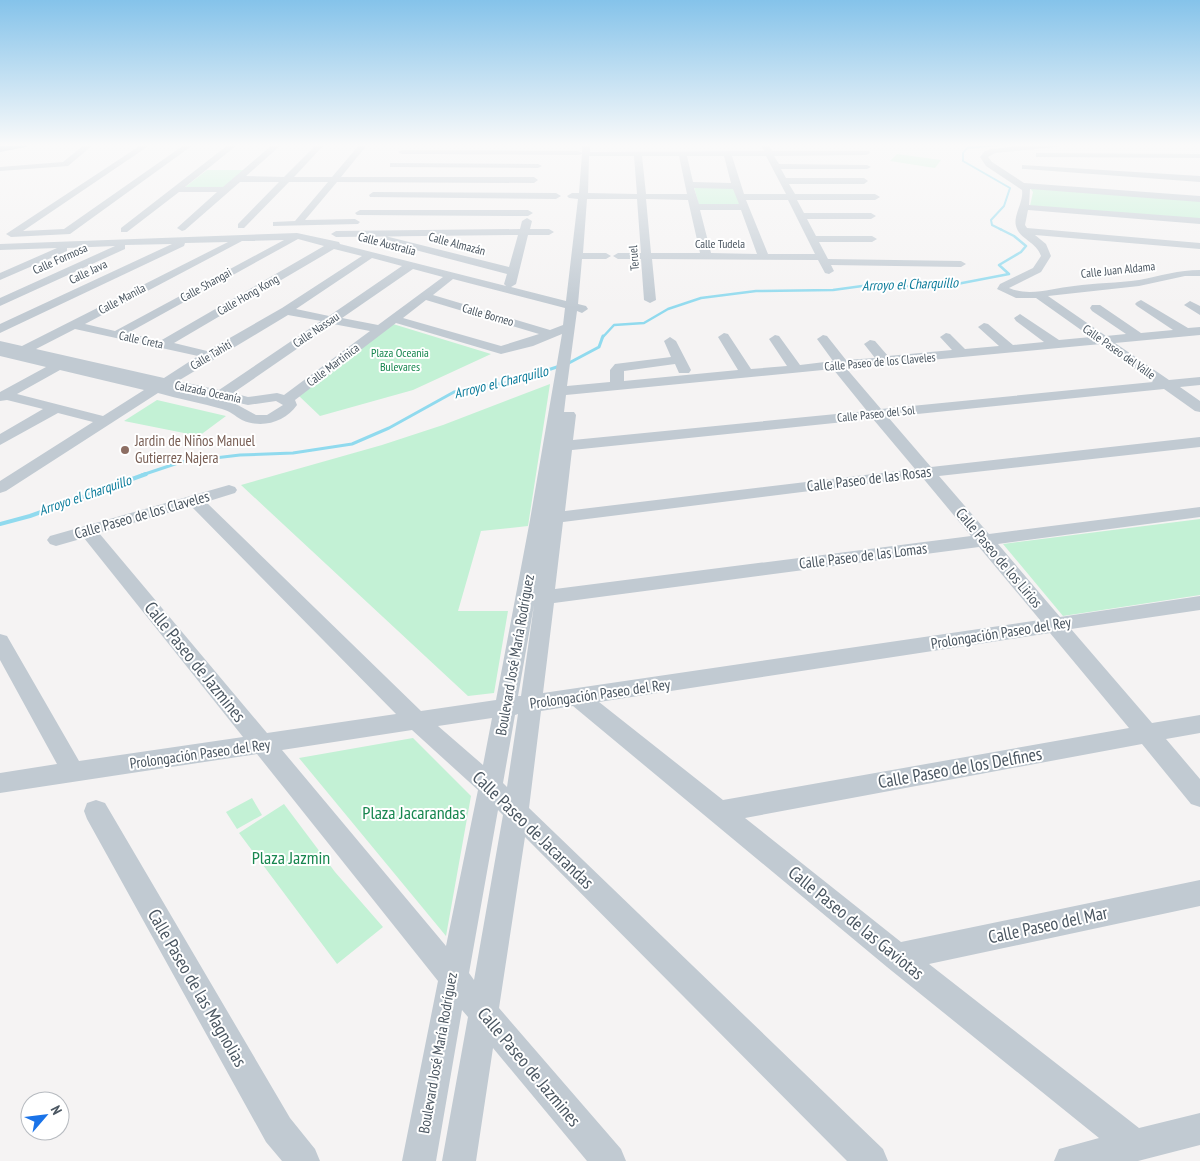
<svg xmlns="http://www.w3.org/2000/svg" width="1200" height="1161" viewBox="0 0 1200 1161" font-family="'PT Sans Narrow',sans-serif">
<style>
.green{fill:#c3f1d5}
.lines{fill:none;stroke-linecap:round;stroke-linejoin:round}
.stream-far3{stroke:#90daee;stroke-width:2}
.stream-far2{stroke:#90daee;stroke-width:2.5}
.stream-far1{stroke:#90daee;stroke-width:3}
.stream{stroke:#90daee;stroke-width:4}
.minor{fill:#c1cad2;fill-rule:evenodd}
.highway{fill:#8ba5c1;fill-rule:evenodd}
.education-dot{fill:#8d6e63;stroke:#fff;stroke-width:2}
.labels{text-anchor:middle;stroke-width:4;stroke-linejoin:round;paint-order:stroke}
.far-street-label{font-size:12px;fill:#4a5661;stroke:#fff}
.far-park-label{font-size:12px;fill:#17864f;stroke:#fff}
.far-water-label{font-size:14px;font-style:italic;fill:#0c7c9b;stroke:#fff}
.education-label{font-size:15px;fill:#785e54;stroke:#fff;text-anchor:start}
.street-label{font-size:15px;fill:#4a5661;stroke:#fff}
.near-street-label{font-size:18px;fill:#4a5661;stroke:#fff}
.near-park-label{font-size:18px;fill:#17864f;stroke:#fff}
</style>
<rect width="100%" height="100%" fill="#f5f3f3"/>
<path class="green" d="M897 154 941 160 935 168 890 161Z
M207 170H244L224 188H184Z
M694 187H734L740 206 699 205Z
M1030 188 1200 200V219L1030 206 1033 192Z
M393 324 491 354 413 390 320 416 299 396Z
M550 384 528 526 481 531 458 611H508L494 693 468 696 241 485 382 445 443 425Z
M157 400 226 416 199 436 124 421Z
M1200 519V595L1063 616 1003 544Z
M413 738 471 796 446 936 299 758Z
M252 798 262 815 237 829 226 812Z
M284 804 335 872 383 927 337 964 239 833Z"/>
<g class="lines">
<path class="stream-far3" d="M1000 145 967 148 963 153V161L1010 188 1004 206 991 220 992 225 1002 230"/>
<path class="stream-far2" d="M602 338 614 325 644 323 668 309 701 298 756 291 833 290 877 284 916 287 957 284 1009 274 999 265 1021 252 1026 246 1014 236 1000 229"/>
<path class="stream-far1" d="M567 364 599 347 603 336
M142 475 181 462 240 455 293 453 352 444 389 428 454 392 514 381 560 366"/>
<path class="stream" d="M0 524 30 516 146 474"/>
<path class="minor" d="M84 145H93L68 166 0 171V167L63 162Z
M141 145H150L23 231 64 229 184 145H193L70 234 11 237 6 234Z
M228 145H237L185 187H223L272 145H281L246 176 284 177 316 145H324L294 177H332L359 145H367L341 177H534L538 180 534 183 337 182 305 220 355 219 360 222 358 224 273 226V222L295 221 328 182H289L244 228H238V224L279 182H240L185 230 182 231 177 228 217 192H179L127 232H121V228Z
M582 145H590V152L764 151 761 145H769L772 151H869L870 153 866 155 774 156 779 164 867 165 871 167 867 169H781L786 178H864L868 181 864 184H789L795 194H875L880 197 875 200H797L804 213H871L876 216 871 219H807L816 236H872L877 239 872 242H819L828 259 961 261 966 264 961 267 831 265 834 271 829 274 825 273 818 260 652 259 656 300 650 303 644 300 641 259H618L613 256 618 253H641L637 199H587L583 253H606L611 256 606 259H582L578 304 586 306 588 309 582 313 577 311 567 386 610 382V370L615 364 671 357 664 341 670 337 676 341 691 370 689 373H679L675 364 624 371V381L738 370 718 337 724 333 728 334 751 369 787 366 769 339 775 335 779 336 800 365 833 361 817 339 823 335 827 336 846 360 875 358 864 344 870 340 875 341 888 356 952 350 940 337 946 333 950 334 965 349 999 346 978 327 984 323 988 324 1013 345 1044 342 1016 321 1014 318 1020 314 1059 340 1091 337 1036 298H1016L997 289 1000 284 1033 268 1041 256C1037 242 1019 239 1016 226 1013 215 1024 202 1022 190L986 166 980 157 985 151 991 149 1030 145H1059L1055 147 995 153 988 157 992 162 1024 183 1200 196V202L1030 189 1029 205 1200 218V224L1028 210 1025 225 1027 228 1200 243V249L1035 235 1046 244 1051 256 1041 272 1009 288C1030 297 1052 288 1074 286 1095 283 1118 283 1139 280 1160 276 1179 270 1200 270V276H1185L1139 286 1048 296 1106 336 1126 334 1092 311 1090 308 1092 305H1100L1141 333 1173 330 1137 306 1135 304 1137 302 1141 300 1188 328 1200 327V335L1115 343 1169 380 1200 377V385L1180 387 1200 401V412L1195 411 1164 389 888 417 931 467 1200 437V447L939 476 989 534 1200 507V517L998 544 1060 617 1200 596V610L1071 629 1152 723 1200 715V733L1166 739 1200 779V807L1191 804 1142 744 745 818 901 942 1200 880V906L929 964 1139 1128 1200 1113V1145L1138 1161H1054L1059 1149 1099 1138 887 967 573 706 541 711 529 808 883 1149 888 1161H847L525 837 499 1008 621 1149 626 1161H587L493 1048 476 1161H442L468 1017 462 1010 436 1161H402L438 981 257 754 0 793V773L57 764 0 660V634L7 636 79 761 243 737 84 538 56 546 50 544 47 540 50 536 229 485 235 487 237 490 235 493 206 502 421 711 496 700 530 520 562 334 533 346 501 354 396 323 295 400 297 405C285 422 262 429 242 420 235 416 230 411 222 409 201 403 179 399 158 393L6 491 0 493V481L93 422 58 413 0 445V434L43 409 7 400 0 401V392L46 367 0 356V341L22 346 228 242 185 243 184 246 0 333V324L172 244 125 245V249L0 306V298L115 246 67 248V251L0 280V273L57 248 0 250V244L297 233 339 242 340 244 506 286 504 284 507 274 381 241 380 239 385 236 509 267 518 235 336 237 331 234 336 231 520 229 522 221 527 218 532 221 530 229H549L554 232 549 235H528L516 284 511 287 566 301 578 199 569 198 567 196 572 193H579L582 154 578 155 402 154 398 152 402 150 578 151 582 153ZM589 156H634L637 194 588 193ZM642 156H679L687 194H646ZM687 156H724L731 183 693 182ZM732 156H766L786 194H744ZM694 188 733 189 739 204H699ZM646 199 688 200 700 253H651ZM746 200H788L815 254H768ZM700 210H741L757 254 711 253ZM298 239 324 246 160 341 128 333ZM284 240 115 331 85 324 242 241ZM334 249 362 256 282 308 207 351 174 343ZM372 258 402 266 329 316 296 309ZM413 269 443 277 378 325 342 318ZM453 279 565 308 563 325 550 330 433 295ZM426 300 539 334 501 346 403 318ZM288 315 321 321 219 390 178 381ZM333 324 370 331 284 395 277 393 248 397 233 393ZM75 329 198 356 164 378 36 349ZM1101 344 1153 382 881 409 846 368ZM833 369 867 411 573 440 576 415 574 412H564L566 395ZM60 370 144 390 103 416 17 394ZM168 387 248 405 276 401 283 405 267 415H256L234 403ZM873 419 915 469 565 511 572 450ZM922 477 971 536 555 589 563 522ZM191 506 396 714 267 733 99 533ZM979 547 1040 620 543 693 554 603ZM534 605 521 696H518ZM1050 633 1129 728 723 800 599 702ZM518 714 507 787 503 783 515 715ZM492 718 483 765 438 726ZM412 730 478 790 446 946 282 750ZM498 810 503 815 474 980 469 973Z
M1036 153 1200 154V158L1039 157H1036Z
M390 163 538 164 542 166 538 168 393 167H390Z
M1022 165 1200 176V182L1025 169H1022Z
M373 192 556 193 561 196 556 199 370 197 369 195Z
M360 210H528L533 213 528 216 357 215 355 213Z
M1190 301 1200 306V315L1184 305Z
M96 800 105 803 290 1118 315 1149 320 1161H282L266 1142 87 819 84 811 87 803Z"/>
<path class="highway" d="M28 145 26 147 0 152V146Z"/>
</g>
<linearGradient id="sky" x2="0" y2="1"><stop stop-color="#85c3ea"/><stop offset="0.47" stop-color="#fafafa"/><stop offset="1" stop-color="#fafafa" stop-opacity="0"/></linearGradient>
<rect width="1200" height="308" fill="url(#sky)"/>
<circle class="education-dot" cx="125" cy="450" r="5"/>
<g class="labels">
<g class="far-street-label">
<text transform="translate(387 244) rotate(15)" y="4">Calle Australia</text>
<text transform="translate(457 244) rotate(15)" y="4">Calle Almazán</text>
<text x="720" y="248">Calle Tudela</text>
<text transform="translate(634 258) rotate(-95)" y="4">Teruel</text>
<text transform="translate(60 259) rotate(-24)" y="4">Calle Formosa</text>
<text transform="translate(1118 270) rotate(-6)" y="4">Calle Juan Aldama</text>
<text transform="translate(88 272) rotate(-25)" y="4">Calle Java</text>
<text transform="translate(206 285) rotate(-29)" y="4">Calle Shangai</text>
<text transform="translate(248 295) rotate(-30)" y="4">Calle Hong Kong</text>
<text transform="translate(122 299) rotate(-28)" y="4">Calle Manila</text>
<text transform="translate(488 315) rotate(16)" y="4">Calle Borneo</text>
<text transform="translate(316 330) rotate(-34)" y="4">Calle Nassau</text>
<text transform="translate(141 340) rotate(12)" y="4">Calle Creta</text>
<text transform="translate(1119 352) rotate(35)" y="4">Calle Paseo del Valle</text>
<text transform="translate(211 355) rotate(-31)" y="4">Calle Tahití</text>
<text transform="translate(880 362) rotate(-5)" y="4">Calle Paseo de los Claveles</text>
<text transform="translate(333 365) rotate(-37)" y="4">Calle Martinica</text>
<text transform="translate(208 392) rotate(12)" y="4">Calzada Oceanía</text>
<text transform="translate(876 414) rotate(-6)" y="4">Calle Paseo del Sol</text>
</g>
<g class="far-park-label">
<text x="400" y="357">Plaza Oceania<tspan x="400" dy="14">Bulevares</tspan></text>
</g>
<g class="far-water-label">
<text transform="translate(910 284) rotate(-2)" y="5">Arroyo el Charquillo</text>
<text transform="translate(501 382) rotate(-14)" y="5">Arroyo el Charquillo</text>
<text transform="translate(85 495) rotate(-19)" y="5">Arroyo el Charquillo</text>
</g>
<g class="education-label">
<text x="135" y="446">Jardin de Niños Manuel<tspan x="135" dy="17">Gutierrez Najera</tspan></text>
</g>
<g class="street-label">
<text transform="translate(869 479) rotate(-7)" y="5">Calle Paseo de las Rosas</text>
<text transform="translate(142 515) rotate(-16)" y="5">Calle Paseo de los Claveles</text>
<text transform="translate(863 556) rotate(-7)" y="5">Calle Paseo de las Lomas</text>
<text transform="translate(999 558) rotate(50)" y="5">Calle Paseo de los Lirios</text>
<text transform="translate(1001 633) rotate(-9)" y="5">Prolongación Paseo del Rey</text>
<text transform="translate(515 655) rotate(-80)" y="5">Boulevard José María Rodríguez</text>
<text transform="translate(600 694) rotate(-8)" y="5">Prolongación Paseo del Rey</text>
<text transform="translate(200 754) rotate(-8)" y="5">Prolongación Paseo del Rey</text>
<text transform="translate(438 1053) rotate(-80)" y="5">Boulevard José María Rodríguez</text>
</g>
<g class="near-street-label">
<text transform="translate(195 662) rotate(51)" y="6">Calle Paseo de Jazmines</text>
<text transform="translate(960 768) rotate(-10)" y="6">Calle Paseo de los Delfines</text>
<text transform="translate(533 830) rotate(44)" y="6">Calle Paseo de Jacarandas</text>
<text transform="translate(856 923) rotate(39)" y="6">Calle Paseo de las Gaviotas</text>
<text transform="translate(1048 925) rotate(-12)" y="6">Calle Paseo del Mar</text>
<text transform="translate(197 988) rotate(60)" y="6">Calle Paseo de las Magnolias</text>
<text transform="translate(529 1067) rotate(50)" y="6">Calle Paseo de Jazmines</text>
</g>
<g class="near-park-label">
<text x="414" y="819">Plaza Jacarandas</text>
<text x="291" y="864">Plaza Jazmin</text>
</g>
</g>
<g transform="translate(45 1116) rotate(62)"><circle r="24" fill="#ffffff" stroke="#b7bbc0"/>
<path d="M0-4L9 19L0 12L-9 19Z" fill="#1a73e8"/>
<text y="-8" font-size="14" font-weight="bold" text-anchor="middle" fill="#4a5661">N</text>
</g>
</svg>
